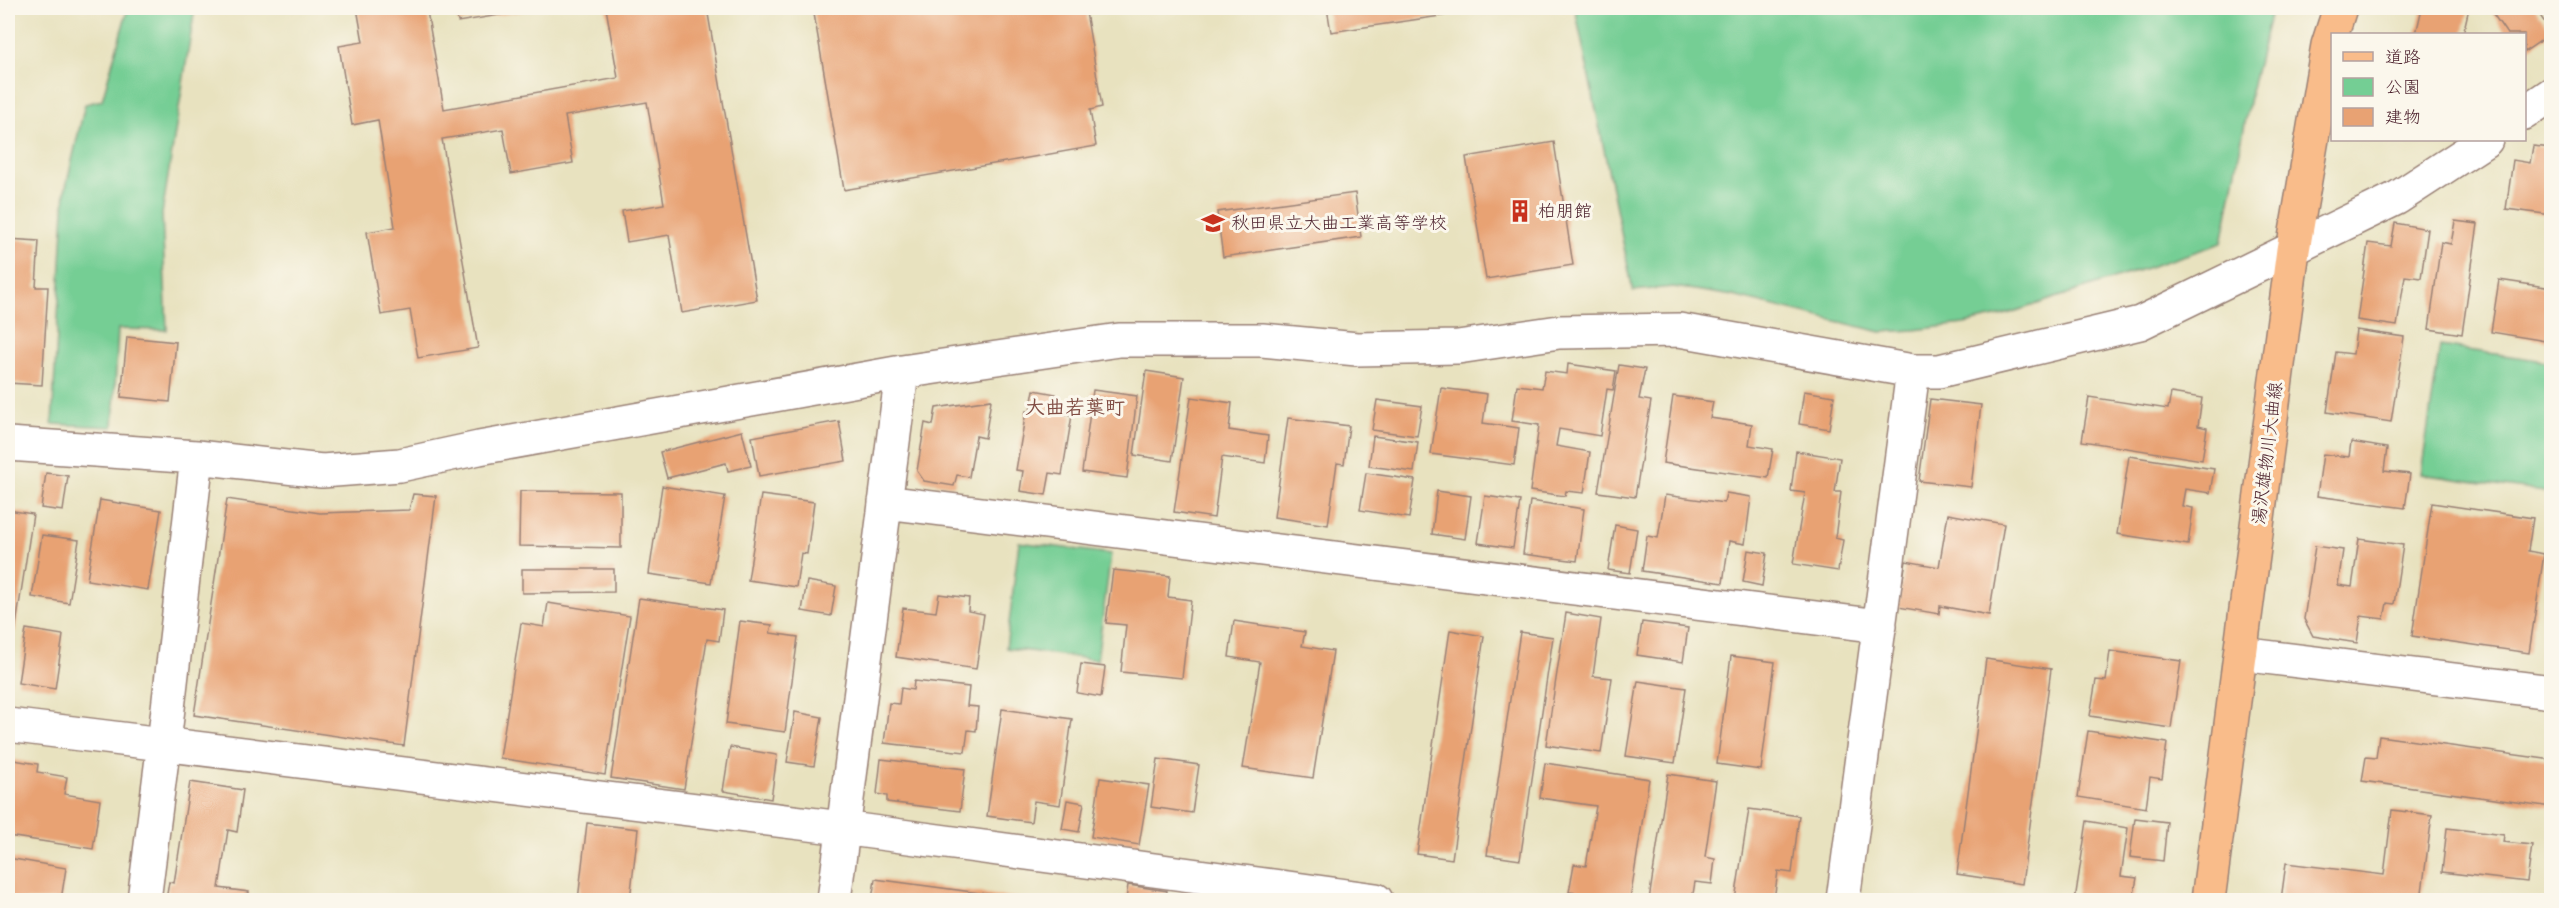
<svg xmlns="http://www.w3.org/2000/svg" width="2559" height="908" viewBox="0 0 2559 908" font-family="Itim,'Klee One',sans-serif">
<style>
.green{fill:#74ce94;stroke:#5f7660;stroke-width:1.5}
.building{fill:#e8a273}
.lines{fill:none;stroke-linecap:round;stroke-linejoin:round}
.minor-casing{stroke:#998075;stroke-width:36}
.major-casing{stroke:#998075;stroke-width:36}
.minor{stroke:#fff;stroke-width:33}
.major{stroke:#f9bc8a;stroke-width:33}
.labels{text-anchor:middle;stroke-width:6;stroke-linejoin:round;paint-order:stroke}
.poi-label{font-size:18px;fill:#4a1f2b;stroke:#fbf7ec;text-anchor:start}
.street-label{font-size:18px;fill:#4a1f2b;stroke:#fbf7ec}
.neighbourhood-label{font-size:20px;font-weight:bold;fill:#814d44;stroke:#fbf7ec}
</style>
<rect width="100%" height="100%" fill="#fbf7ec"/>
<filter id="ink" filterUnits="userSpaceOnUse"><feTurbulence type="fractalNoise" baseFrequency=".0167" numOctaves="2"/><feDisplacementMap in="SourceGraphic" scale="12" xChannelSelector="R" yChannelSelector="G"/><feConvolveMatrix kernelMatrix="1 2 1 2 8 2 1 2 1" color-interpolation-filters="sRGB"/></filter>
<filter id="wash" filterUnits="userSpaceOnUse"><feTurbulence type="fractalNoise" baseFrequency=".008" numOctaves="4" result="noise"/><feDisplacementMap in="SourceGraphic" scale="24" xChannelSelector="R" yChannelSelector="G"/><feGaussianBlur stdDeviation="1.35" result="paint"/><feColorMatrix in="noise" values="0 0 0 0 0 0 0 0 0 0 0 0 0 0 0 0 0 1.4 0 .05"/><feComposite in="paint" operator="in"/></filter>
<g filter="url(#wash)">
<rect width="100%" height="100%" fill="#e8e2bf"/>
<path class="green" d="M128 8H195L162 214 167 330 118 329 113 427 52 424 65 191 85 104 102 100Z
M1575 8H2272L2251 92 2222 243 2004 315 1964 324 1914 330 1881 332 1733 296 1695 290 1673 287 1633 291Z
M2440 346 2551 362V493L2421 474Z
M1019 542 1111 554 1097 660 1006 648Z"/>
<g id="blocks">
<path class="building" d="M357 8H442L427 11 444 109 618 78 606 8H707L757 300 682 313 669 235 627 242 622 211 664 204 647 102 565 116 573 163 511 174 503 129 442 139 478 348 418 358 410 310 381 315 367 232 395 227 378 120 352 125 339 46 363 42Z
M455 8H534V9L458 22Z
M813 8H1074L1075 13 1086 12 1102 107 1090 110 1096 146 844 190Z
M1327 8H1488V9L1331 32Z
M2422 8H2469L2463 34H2416Z
M2489 8H2535L2552 33 2524 52V34H2507Z
M1554 142 1573 265 1486 279 1466 157Z
M2533 146 2552 148V215L2506 209 2513 160 2530 163Z
M1355 193 1361 237 1223 257 1217 212Z
M2455 221 2478 224 2462 334 2429 329 2441 242 2451 244Z
M2395 223 2428 229 2421 278 2405 276 2397 326 2357 320 2368 243 2391 246Z
M8 239 39 241 36 287H48L42 385 8 383Z
M2499 280 2552 288V342L2491 332Z
M2356 330 2404 337 2391 422 2327 412 2336 352 2353 354Z
M127 337 176 342 170 402 121 397Z
M1568 364 1616 371 1613 390 1607 389 1600 436 1559 429 1556 446 1590 452 1584 493 1566 491 1565 496 1530 491 1539 425 1512 421 1517 385 1542 388 1545 371 1567 374Z
M1619 365 1645 369 1639 399 1651 401 1635 497 1598 492Z
M1146 371 1184 377 1172 461 1134 455Z
M1441 388 1487 394 1483 423 1519 428 1514 465 1431 454Z
M1034 390 1056 394 1053 412 1072 415 1062 475 1050 473 1046 495 1020 491 1023 471 1016 470 1026 411 1030 412Z
M1093 390 1137 396 1127 478 1082 472Z
M1804 391 1834 396 1829 429 1799 424Z
M2171 393 2202 398 2198 426 2207 428 2202 460 2082 441 2089 397 2168 409Z
M1673 396 1713 402 1710 418 1752 424 1749 445 1773 449 1768 478 1663 463Z
M1191 397 1232 403 1229 430 1268 436 1265 463 1222 457 1214 518 1174 512Z
M1930 399 1981 405 1971 487 1919 481Z
M991 400 985 438 976 436 969 477 957 475 954 486 924 481 917 471 925 423 933 425 936 408Z
M1377 400 1422 406 1417 436 1372 430Z
M1288 418 1349 426 1344 464 1337 463 1328 525 1274 517Z
M839 421 846 461 759 476 752 437Z
M742 431 751 466 728 471 726 463 667 478 660 452Z
M1373 436 1418 442 1414 472 1369 466Z
M2351 442 2387 448 2384 471 2410 474 2405 508 2317 496 2323 454 2349 457Z
M1796 451 1840 458 1835 492H1841L1835 538 1843 540 1838 571 1793 564 1805 493 1791 491Z
M2129 456 2214 469 2210 493 2185 489 2182 506 2193 508 2188 545 2117 534Z
M46 473 68 476 63 511 41 508Z
M1366 473 1415 480 1409 518 1360 510Z
M662 486 725 496 711 583 649 574Z
M520 491 621 492V548L519 546Z
M1437 491 1471 496 1465 539 1432 534Z
M1726 493 1751 497 1745 544 1729 541 1723 583 1642 571 1647 536 1658 538 1665 495 1724 503Z
M413 494 436 496 404 746 194 715 227 499 320 513 409 510Z
M761 495 814 502 807 554 801 553 796 587 748 580Z
M1485 496 1520 501 1513 548 1478 543Z
M100 500 161 510 148 590 87 580Z
M1530 501 1584 509 1577 561 1523 554Z
M2432 503 2533 518 2528 551 2544 554 2529 653 2412 636Z
M8 510 33 514 15 632 8 631Z
M1948 514 2004 524 1989 615 1940 606 1939 614 1898 607 1906 561 1939 567Z
M1615 525 1637 529 1630 573 1608 570Z
M42 535 79 540 69 603 32 597Z
M2359 539 2403 545 2394 604 2387 603 2384 619 2361 616 2357 643 2313 636 2304 619 2315 546 2343 550 2338 585 2352 587Z
M1748 550 1767 553 1762 586 1743 582Z
M522 569H614V592L522 593Z
M1113 570 1170 576 1168 597 1191 600 1182 678 1121 672 1126 625 1106 623Z
M807 581 836 586 831 616 802 611Z
M939 594 969 598 968 611 984 614 976 669 896 657 903 608 936 612Z
M639 598 723 610 719 641 707 639 684 789 611 778Z
M548 603 630 616 605 775 500 758 521 623 544 627Z
M1566 613 1601 619 1593 676 1612 678 1601 753 1546 745Z
M740 621 772 625 770 633 798 637 785 732 726 724Z
M1234 621 1305 632 1302 646 1333 651 1313 778 1243 768 1260 662 1229 657Z
M1642 622 1688 628 1683 662 1637 655Z
M26 629 63 635 55 689 18 683Z
M1450 630 1484 636 1452 859 1417 854Z
M1520 632 1553 637 1520 860 1487 855Z
M2110 651 2181 661 2171 728 2090 716 2096 680 2106 681Z
M1731 656 1775 662 1761 770 1717 764Z
M1986 659 2051 669 2022 884 1957 874Z
M1081 664 1105 667 1101 697 1077 693Z
M914 681 969 687 967 706 978 707 976 731 968 730 965 752 884 743 889 703 899 704 901 688 913 690Z
M1638 681 1686 688 1675 763 1626 756Z
M1002 709 1072 719 1060 805 1034 801 1031 822 987 816Z
M795 712 822 717 814 766 787 762Z
M2088 731 2167 743 2162 779 2150 777 2146 808 2078 797Z
M2379 736 2552 760V807L2362 781 2366 757 2376 758Z
M730 747 777 755 771 799 723 791Z
M8 759 38 764 37 772 67 777 64 794 100 800 93 849 8 836Z
M881 759 965 769 960 811 887 802V796L877 794Z
M1158 759 1199 765 1192 813 1151 807Z
M1545 763 1649 779 1630 900 1569 892 1574 864 1586 866 1596 806 1540 798Z
M1668 774 1716 781 1705 857 1715 859 1712 884 1695 882 1692 900H1649Z
M1100 778 1149 785 1139 845 1091 837Z
M190 782 243 790 237 832 228 830 219 888 249 892 248 900H166L169 882 174 883Z
M1067 800 1084 803 1079 832 1062 829Z
M1749 809 1799 816 1792 873 1778 871 1774 900H1735Z
M2392 810 2432 815 2421 900H2281L2286 863 2384 875Z
M2135 818 2167 822 2163 861 2130 857Z
M2087 821 2128 828 2121 876 2137 878 2133 900H2075Z
M587 823 638 829 630 900H578Z
M2447 828 2504 835 2503 842 2532 845 2527 882 2442 872Z
M8 858 66 868 61 900H8Z
M875 879 1024 899V900H872Z
M1128 885 1167 891 1166 900H1126Z
M2438 895 2472 899V900H2437Z"/>
</g>
</g>
<g filter="url(#ink)">
<use href="#blocks" fill-opacity="0" stroke="#998075" stroke-width="1.5"/>
<g class="lines">
<g class="minor-casing">
<path id="minor" d="M2524 113 2552 94
M8 444 197 457 322 471 400 465 479 448 902 372 1119 340H1262L1357 349 1458 347 1559 332 1679 330 1913 371H1939L2140 323 2397 198 2486 140
M885 502 1880 626
M2241 654 2552 692
M8 725 842 828 1376 900
M144 900 164 743 197 457
M834 900 902 372
M1843 900 1913 371"/>
</g>
<g class="major-casing">
<path id="major" d="M2208 900 2293 250 2328 45 2340 8"/>
</g>
<use href="#minor" class="minor"/>
<use href="#major" class="major"/>
</g>
</g>
<defs>
<g id="building-bare" transform="scale(1.8)"><path d="M-4-6H4V6H1V3H-1V6H-4ZM-2.5-4.3h1.7v1.8h-1.7ZM.8-4.3h1.7v1.8H.8ZM-2.5-1h1.7V.8h-1.7ZM.8-1h1.7V.8H.8Z" fill="#c8321e" stroke="#fbf7ec" stroke-width="2.5" paint-order="stroke"/></g>
<g id="school-bare" transform="scale(1.8)"><path d="M0-5L7-2L0 1L-7-2ZM-4 1L0 2.5L4 1V4Q0 6-4 4Z" fill="#c8321e" stroke="#fbf7ec" stroke-width="2.5" paint-order="stroke"/></g>
</defs>
<g fill-rule="evenodd">
<use href="#building-bare" x="1520" y="211"/>
<use href="#school-bare" x="1213" y="223"/>
</g>
<g class="labels">
<g class="poi-label">
<text x="1538" y="217">柏朋館</text>
<text x="1231" y="229">秋田県立大曲工業高等学校</text>
</g>
<g class="street-label">
<text transform="translate(2267 453) rotate(-83)" y="6">湯沢雄物川大曲線</text>
</g>
<g class="neighbourhood-label">
<text x="1075" y="414">大曲若葉町</text>
</g>
</g>
<rect width="2559" height="908" fill="none" stroke="#fbf7ec" stroke-width="30"/>
<rect x="2331" y="33" width="195" height="108" fill="#fbf7ec" stroke="#b4a19f" stroke-width="1.5"/>
<rect x="2343" y="52" width="30" height="9" fill="#f9bc8a" stroke="#b4a19f" stroke-width="1.5"/>
<text x="2385" y="63" font-size="18" fill="#4a1f2b">道路</text>
<rect x="2343" y="78" width="30" height="18" fill="#74ce94" stroke="#b4a19f" stroke-width="1.5"/>
<text x="2385" y="93" font-size="18" fill="#4a1f2b">公園</text>
<rect x="2343" y="108" width="30" height="18" fill="#e8a273" stroke="#b4a19f" stroke-width="1.5"/>
<text x="2385" y="123" font-size="18" fill="#4a1f2b">建物</text>
</svg>
